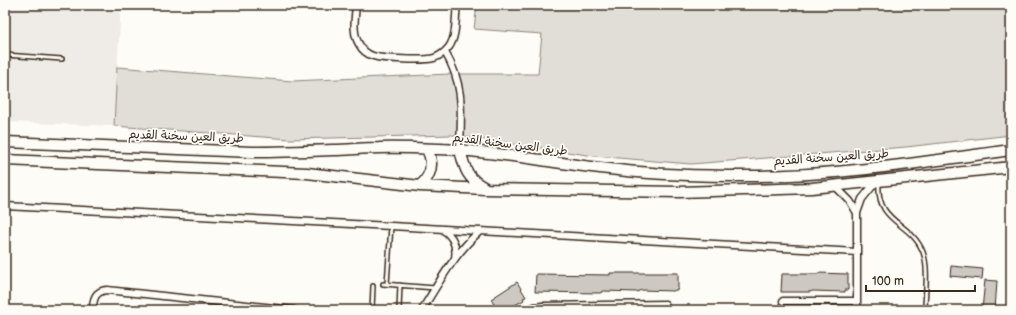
<svg xmlns="http://www.w3.org/2000/svg" width="1016" height="315" viewBox="0 0 1016 315" font-family="'Balsamiq Sans','Playpen Sans Arabic',sans-serif">
<style>
.built{fill:#efece7}
.green{fill:#e1ded7;stroke:#8e847a}
.building{fill:#cdc8c2;stroke:#3b2a1e}
.lines{fill:none;stroke-linecap:round;stroke-linejoin:round}
.service-casing{stroke:#3b2a1e;stroke-width:6}
.minor-casing{stroke:#3b2a1e;stroke-width:9}
.primary-casing{stroke:#3b2a1e;stroke-width:13}
.service{stroke:#fdfcf7;stroke-width:3}
.minor{stroke:#fdfcf7;stroke-width:6}
.primary{stroke:#fdfcf7;stroke-width:10}
.labels{text-anchor:middle;stroke-width:3.5;stroke-linejoin:round;paint-order:stroke}
.street-label{font-size:12px;fill:#3b2a1e;stroke:#fdfcf7}
</style>
<rect width="100%" height="100%" fill="#fdfcf7"/>
<filter id="ink" filterUnits="userSpaceOnUse"><feTurbulence type="fractalNoise" baseFrequency=".025" numOctaves="2"/><feDisplacementMap in="SourceGraphic" scale="8" xChannelSelector="R" yChannelSelector="G"/><feConvolveMatrix kernelMatrix="1 2 1 2 8 2 1 2 1" color-interpolation-filters="sRGB"/></filter>
<g filter="url(#ink)">
<path class="built" d="M5 5H121L114 126 5 122Z"/>
<path class="green" d="M477 5H1011V135L906 147 691 164 594 156 453 135 290 139 114 126 117 67 292 81 450 74H538L542 34 474 29Z"/>
<path class="building" d="M951 266 983 269 982 279 950 276Z
M610 273H678V290H675L674 291 641 290 637 292 604 291 600 293 535 292 536 274 610 275Z
M818 273 848 274V290H845V292L813 291 809 292H781L782 274H818Z
M985 280 997 281 995 310H982Z
M517 282 526 297 523 298 524 300 506 310H497L491 299Z"/>
<g class="lines">
<g class="service-casing">
<path id="service" d="M5 55 62 59
M879 183C876 224 911 221 923 252 929 268 925 293 925 310
M383 284 435 288
M387 284 391 226
M372 310 373 286
M399 310 400 285"/>
</g>
<g class="minor-casing">
<path id="minor" d="M356 5C355 18 352 33 359 44 362 50 367 54 373 56 382 59 425 61 434 58 440 56 445 52 449 47 457 36 455 18 457 5
M445 52C465 86 461 112 460 150
M835 186 850 201 857 213
M5 206 391 226 857 252
M442 229C453 236 457 246 455 258
M783 301H857
M93 310C93 299 95 291 107 290L294 310
M422 310C439 282 455 253 480 231
M528 310 534 307 542 306 665 304
M857 310V213L862 199 876 182"/>
</g>
<g class="primary-casing">
<path id="primary" d="M5 142 252 152C279 152 306 151 333 150 348 150 363 148 379 148 405 147 432 149 459 150 512 154 565 165 618 170 662 175 705 176 748 176 836 176 924 162 1011 150
M460 150C465 170 467 178 485 188
M5 160 307 173 420 186 486 189 679 192 812 188 1011 167
M420 186C432 175 434 163 427 149"/>
</g>
<use href="#service" class="service"/>
<use href="#minor" class="minor"/>
<use href="#primary" class="primary"/>
</g>
</g>
<g class="labels">
<g class="street-label">
<text transform="translate(186 136) rotate(2)" y="4">طريق العين سخنة القديم</text>
<text transform="translate(510 144) rotate(7)" y="4">طريق العين سخنة القديم</text>
<text transform="translate(831 157) rotate(-4)" y="4">طريق العين سخنة القديم</text>
</g>
</g>
<rect width="1016" height="315" fill="none" stroke="#fdfcf7" stroke-width="20"/>
<rect x="10" y="10" width="996" height="295" fill="none" stroke="#3b2a1e" stroke-width="1.5" filter="url(#ink)"/>
<path d="M866 285v6h109v-6" fill="none" stroke="#3b2a1e" stroke-width="2"/>
<text x="872" y="285" font-size="12" fill="#3b2a1e" stroke="#fdfcf7" stroke-width="3" paint-order="stroke">100 m</text>
</svg>
